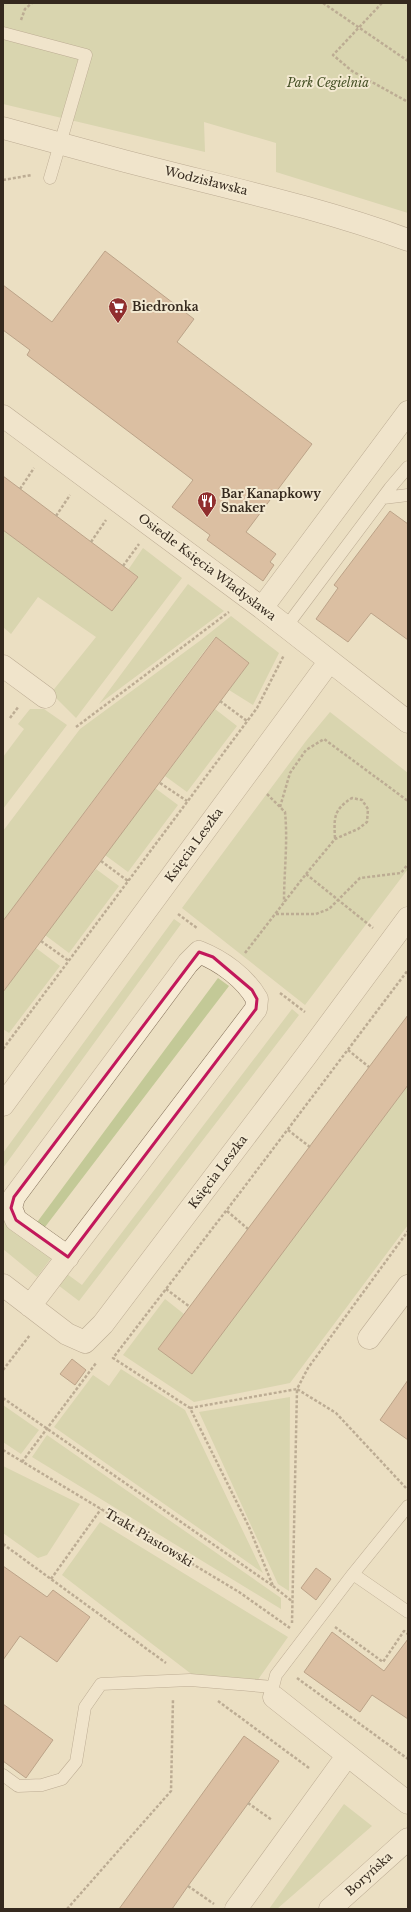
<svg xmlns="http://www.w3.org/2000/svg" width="411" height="1912" viewBox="0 0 411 1912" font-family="'Libre Baskerville',serif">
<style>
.green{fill:#c3c997}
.building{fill:#c89a7a;stroke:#825b41}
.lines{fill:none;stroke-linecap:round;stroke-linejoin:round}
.service-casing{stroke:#84705a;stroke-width:13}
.minor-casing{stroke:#84705a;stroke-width:23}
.tertiary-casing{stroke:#84705a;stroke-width:23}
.path{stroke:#84705a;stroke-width:2.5;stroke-dasharray:3 2;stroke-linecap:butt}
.service{stroke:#f7ecd5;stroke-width:12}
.minor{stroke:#f7ecd5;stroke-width:22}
.tertiary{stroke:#f7ecd5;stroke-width:22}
.marked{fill:none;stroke:#c2185b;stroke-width:3;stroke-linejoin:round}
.labels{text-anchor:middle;stroke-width:4;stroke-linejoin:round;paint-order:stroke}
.park-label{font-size:12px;font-style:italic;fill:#455025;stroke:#f3e9d1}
.street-label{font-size:12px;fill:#35291e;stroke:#f3e9d1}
.poi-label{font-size:12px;font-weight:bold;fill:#35291e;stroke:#f3e9d1;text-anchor:start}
</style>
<rect width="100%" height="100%" fill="#ebdfc2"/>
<path class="green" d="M3 3H408V213L276 172V143L204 122 205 152 3 104Z
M3 530 112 611 138 577 128 570 143 548 182 578 76 718 51 693 96 637 38 597 11 634 3 627Z
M188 584 224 611 99 704Z
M231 616 279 653 253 705 229 690 249 663 215 637 3 921V831L80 729 201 640Z
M30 709H44L67 725 3 809V757L24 729 18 724Z
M215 709 237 726 187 792 165 776Z
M330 712 408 773V869L305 1005 182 908 306 741Z
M155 788 178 805 128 872 105 855Z
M96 869 119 886 69 953 45 935Z
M174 919 181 924 3 1168V1153Z
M36 948 60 966 9 1033 3 1029V992Z
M218 978 229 986 45 1227 35 1225Z
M292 1009 299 1015 79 1301 58 1285 67 1274 82 1285Z
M408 1085V1225L290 1383 194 1402 123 1355 165 1299 184 1314 159 1349 192 1373Z
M3 1220 52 1257 37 1277 3 1249Z
M121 1369 185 1410 263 1573 54 1427 93 1375 109 1386Z
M290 1397 289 1591 278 1584 199 1412Z
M3 1405 39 1430 21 1454 3 1442Z
M47 1435 281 1598V1609L32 1457Z
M3 1466 80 1504 47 1555 38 1558 3 1533Z
M100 1522 288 1637 257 1681 194 1676 62 1575Z
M344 1804 372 1826 277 1909H269Z"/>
<path class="building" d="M105 251 194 319 177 342 312 444 246 532 276 554 270 562 274 565 263 581 207 540 210 535 172 507 193 480 27 355 30 350 3 330V285L52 322Z
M3 476 138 577 112 611 3 530Z
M390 511 408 524V640L371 613 348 642 316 619 338 588 334 585Z
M216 637 249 663 3 992V921Z
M408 1015V1085L192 1374 158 1349Z
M72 1359 86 1370 75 1385 60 1374Z
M408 1380V1440L380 1420Z
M3 1566 47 1597 53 1590 90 1617 57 1662 20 1636 3 1660Z
M316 1568 331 1579 316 1600 301 1588Z
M332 1632 384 1671 408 1639V1719L372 1695 360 1712 304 1672Z
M3 1704 53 1740 26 1778 3 1761Z
M244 1736 279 1761 188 1886 172 1909H119Z"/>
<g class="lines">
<g class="service-casing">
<path id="service" d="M3 33 86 55 50 178
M383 498 408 495
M286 627 390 488 408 467
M353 1574 408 1612
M273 1695V1687L276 1675 353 1574 408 1506
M3 1775 18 1786 42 1785 62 1779 76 1762 85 1707 101 1684 190 1680 273 1687"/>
</g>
<g class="minor-casing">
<path id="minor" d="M3 416 262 608 408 722
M262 608 408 412
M3 666 45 697
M3 1105 329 662
M3 1285 67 1334 85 1342 103 1324 306 1056 408 918
M30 1306 256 1009 257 999C245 978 222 961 199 952L188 963 14 1197 11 1208 16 1220 68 1257
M369 1338 408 1286
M274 1697 408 1803
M236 1909 347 1756
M330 1909 408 1839"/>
</g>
<g class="tertiary-casing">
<path id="tertiary" d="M3 128C41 138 79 149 117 159 214 185 313 205 408 240"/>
</g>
<path class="path" d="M323 3 408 61
M382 3 333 55 352 71 408 102
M21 20 25 9 32 3
M3 180 32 175
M20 489 34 468
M56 516 70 495
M91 542 106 520
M123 566 139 544
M220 701 247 721
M10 718 19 706
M76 727 229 612
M160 783 187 801
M267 794 285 812C288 842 284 872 284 902
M280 807 290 773 306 750 324 739 408 801
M101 861 128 881
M306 874 335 839 358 829 367 822 368 809 362 800 352 798C333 810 334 818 335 839
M178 914 197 928
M276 914H316L329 909 360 878 401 873 408 864
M41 941 69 961
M245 953 306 874 373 928
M280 993 305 1012
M3 1049 257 708 284 655
M348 1050 369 1067
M288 1130 310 1147
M227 1211 248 1229
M166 1289 190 1307
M3 1370 30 1335
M3 1398 273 1586 249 1527 190 1408 113 1358 242 1190 408 970
M190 1408 297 1389 292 1623
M3 1450 239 1592 290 1628
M22 1462 96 1363
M406 1488 336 1413 297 1389 308 1368 408 1231
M3 1544 166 1663
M51 1579 101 1509
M273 1586 293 1602
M335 1627 383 1662 404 1631 408 1634
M297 1678 408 1759
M218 1701 309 1768
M248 1803 272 1820
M188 1886 214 1904
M67 1909 171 1791 173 1699"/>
<use href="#service" class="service"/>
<use href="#minor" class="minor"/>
<use href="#tertiary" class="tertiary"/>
</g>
<path d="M0 0H411V1912H0ZM199 952 213 957 252 990 257 999 256 1009 68 1257 16 1220 11 1208 14 1197Z" fill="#ebdfc2" fill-opacity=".55" fill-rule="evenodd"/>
<path class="marked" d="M199 952 213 957 252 990 257 999 256 1009 68 1257 16 1220 11 1208 14 1197Z"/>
<defs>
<g id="supermarket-pin" transform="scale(1)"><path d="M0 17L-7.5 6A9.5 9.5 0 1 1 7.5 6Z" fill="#902e2e" stroke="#f3e9d1"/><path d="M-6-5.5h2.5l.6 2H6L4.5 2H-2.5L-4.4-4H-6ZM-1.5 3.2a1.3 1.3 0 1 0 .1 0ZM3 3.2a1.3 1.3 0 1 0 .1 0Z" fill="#fff"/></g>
<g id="restaurant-pin" transform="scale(1)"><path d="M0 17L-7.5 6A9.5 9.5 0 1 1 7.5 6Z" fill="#902e2e" stroke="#f3e9d1"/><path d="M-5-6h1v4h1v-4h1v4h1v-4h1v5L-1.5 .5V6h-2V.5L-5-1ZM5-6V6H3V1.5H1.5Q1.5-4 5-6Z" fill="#fff"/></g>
</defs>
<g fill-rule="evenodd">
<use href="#supermarket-pin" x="118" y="307"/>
<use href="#restaurant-pin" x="207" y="501"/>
</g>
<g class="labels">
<g class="park-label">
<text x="328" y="87">Park Cegielnia</text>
</g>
<g class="street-label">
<text transform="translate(206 181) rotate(14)" y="4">Wodzisławska</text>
<text transform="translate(207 567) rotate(37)" y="4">Osiedle Księcia Władysława</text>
<text transform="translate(194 845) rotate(-54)" y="4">Księcia Leszka</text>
<text transform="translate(218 1172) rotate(-53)" y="4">Księcia Leszka</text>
<text transform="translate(149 1538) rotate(31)" y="4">Trakt Piastowski</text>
<text transform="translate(369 1874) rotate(-42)" y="4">Boryńska</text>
</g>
<g class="poi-label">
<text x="132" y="311">Biedronka</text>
<text x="221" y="498">Bar Kanapkowy<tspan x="221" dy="14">Snaker</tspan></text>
</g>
</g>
<rect width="411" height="1912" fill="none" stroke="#35291e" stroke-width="8"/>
</svg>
